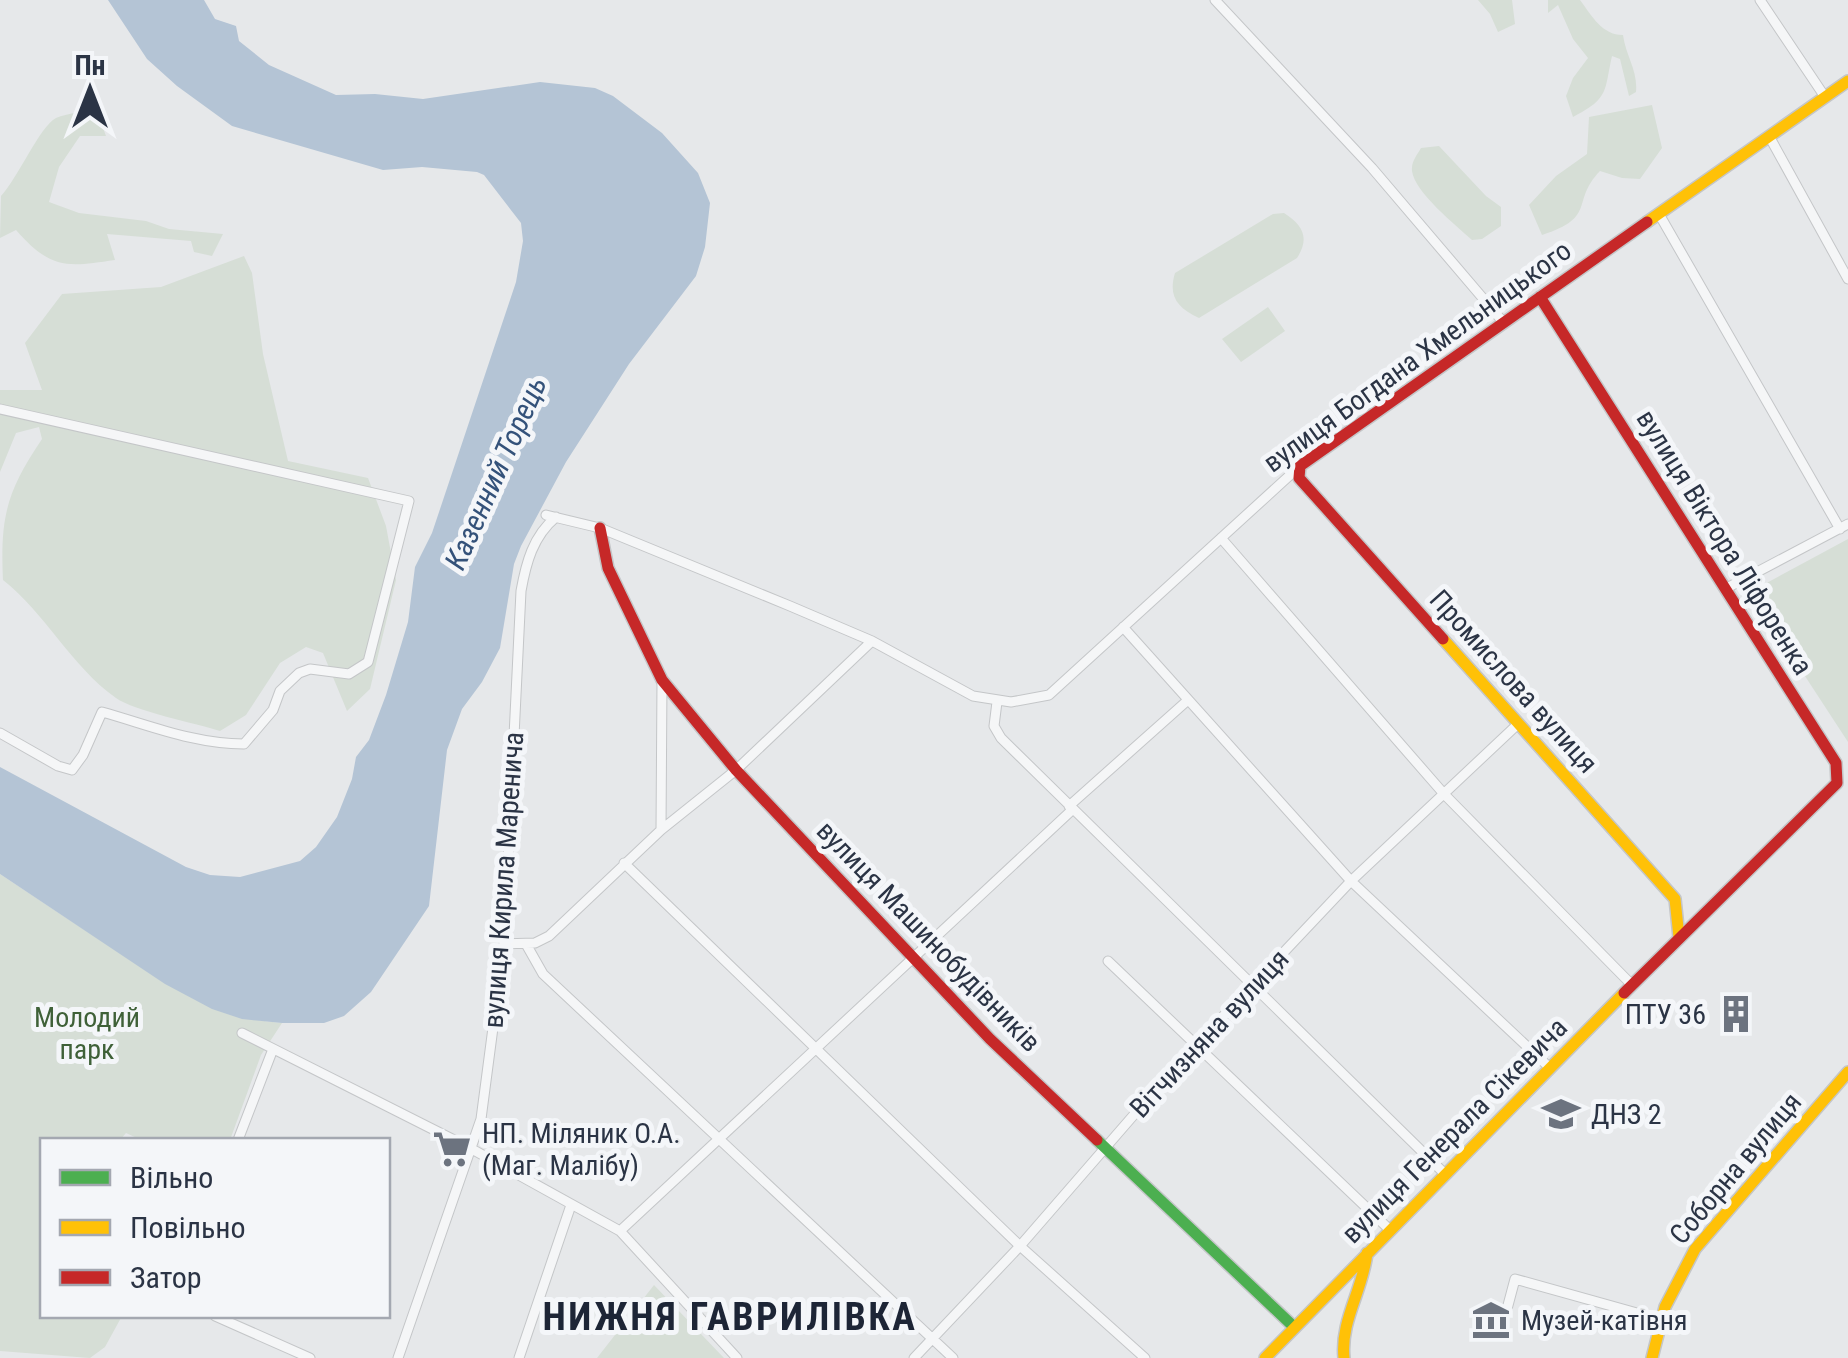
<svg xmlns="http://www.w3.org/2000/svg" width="1848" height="1358" viewBox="0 0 1848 1358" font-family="'Roboto Condensed',sans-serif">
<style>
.green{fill:#d6ded6}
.water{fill:#b4c4d5}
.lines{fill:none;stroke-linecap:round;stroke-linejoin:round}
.street-casing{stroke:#c4c6c8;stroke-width:11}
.fast-casing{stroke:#c4c6c8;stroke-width:14}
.slow-casing{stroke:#c4c6c8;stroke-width:14}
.jam-casing{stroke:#c4c6c8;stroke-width:14}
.street{stroke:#f5f6f7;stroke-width:9}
.fast{stroke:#4caf50;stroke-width:11}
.slow{stroke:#ffc107;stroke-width:11}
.jam{stroke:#c62828;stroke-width:11}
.labels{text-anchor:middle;stroke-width:10;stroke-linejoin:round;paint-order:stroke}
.street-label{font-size:28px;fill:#2b3445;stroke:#f4f6f9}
.poi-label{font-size:28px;fill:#2b3445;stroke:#f4f6f9;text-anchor:start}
.park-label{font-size:28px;fill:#3f6138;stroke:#f4f6f9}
.water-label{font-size:30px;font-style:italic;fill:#34527a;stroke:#f4f6f9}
.district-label{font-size:38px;font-weight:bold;letter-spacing:2.5px;fill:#1d2536;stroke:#f4f6f9}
</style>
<rect width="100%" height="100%" fill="#e6e8ea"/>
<path class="green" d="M1478 0H1512L1515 24 1498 32 1490 14Z
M1548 0H1580C1592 16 1602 35 1623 35 1626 57 1638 70 1636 92L1629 96 1620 59 1612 56C1604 91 1610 98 1573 117L1566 96 1573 78 1588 58 1573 39 1558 5 1548 13Z
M1652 105 1662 148 1640 179 1622 178 1600 171C1570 202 1598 217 1542 235L1529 205 1556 176 1587 154 1589 117Z
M96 109 106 136H80L59 167 49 202 79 213 146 221 169 229 223 234 212 256 194 252 191 241 107 234 115 260C67 267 51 270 16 230L0 238 1 196C18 178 40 126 56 118 68 113 83 112 96 109Z
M1439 146 1486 196 1501 207V226L1482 239 1472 240C1456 225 1415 193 1412 171 1411 162 1417 155 1421 148Z
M1284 213C1303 225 1310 238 1297 258L1199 318C1177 308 1168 296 1175 273L1273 214Z
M244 256 252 273 263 354 288 461 368 478 386 526 396 580 370 689 347 711 323 653 306 647 280 663 246 715 220 731C195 723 134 711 116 698 71 666 46 614 3 580 0 516 7 491 42 439L39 427 16 433 0 472V390H42L25 343 62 294 161 287Z
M1268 307 1285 331 1241 362 1222 339Z
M1848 539V742L1750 592Z
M0 874C39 900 77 925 116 950 172 987 213 1018 282 1023L261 1055 230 1140H141L126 1133 120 1140H42V1316H122L105 1347 90 1358 0 1351Z
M654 1285 724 1358H597Z"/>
<path class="water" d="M108 0H204L215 19 236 26 239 41 269 65 336 95 375 94 423 99 540 82 595 88 613 96 662 133 698 173 710 203 705 247 696 276 629 364 566 462 521 546 514 564 500 648 482 682 462 709 447 750 429 906 371 992 344 1016 324 1023H282L242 1019 212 1009 165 984 0 874V767L186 867 210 875 240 877 300 861 316 847 337 817 352 779 356 757 369 740 386 695 408 622 415 567 432 533 516 282 523 241 521 223 484 175 477 172 422 167 383 170 232 126 177 86 147 59Z"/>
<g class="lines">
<g class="street-casing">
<path id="street" d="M1215 0 1372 168 1504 323
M1760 0 1825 97
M1769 136 1848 279
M1659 214 1840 529
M0 409 409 501 368 662 349 674 310 669 299 673 280 691 273 710 244 744C194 744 149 725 102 712L83 755 72 770 58 766 0 733
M546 515 600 528 790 606 872 641 973 696 1011 702 1049 695 1300 466
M1221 538 1444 794 1632 985
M1725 589 1848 524
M1123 627 1351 881 1550 1068
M997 702 994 726 1001 738 1445 1174
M1069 806 1188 700
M661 830 662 680
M624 863 1020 1246 1145 1358
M504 944 535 943 549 936 661 830 736 770 872 641
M526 944 543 974 953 1358
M1108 961 1390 1230
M242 1033 470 1148 620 1231 737 1358
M238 1140 273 1049
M620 1231 1072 810
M1507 1309 1515 1279 1662 1320
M215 1316 310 1358
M398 1358 481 1119 504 944 521 591C526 563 533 536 556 517
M519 1358 571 1205
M914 1358 1020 1246 1178 1064 1351 881 1519 723"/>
</g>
<g class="fast-casing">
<path id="fast" d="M1097 1140 1294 1327"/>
</g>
<g class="slow-casing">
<path id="slow" d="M1647 222 1848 81
M1443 639 1675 899 1679 937
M1265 1358 1624 993
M1344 1358C1340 1321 1363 1290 1367 1253
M1652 1358 1665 1307 1695 1249 1848 1072"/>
</g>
<g class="jam-casing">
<path id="jam" d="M1540 297 1836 763 1837 783 1624 993
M600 528 608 568 662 680 736 770 990 1039 1097 1140
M1443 639 1299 478 1300 466 1647 222"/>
</g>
<use href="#street" class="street"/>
<use href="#fast" class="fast"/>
<use href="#slow" class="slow"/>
<use href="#jam" class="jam"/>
</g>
<defs>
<g id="building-bare" transform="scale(3)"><path d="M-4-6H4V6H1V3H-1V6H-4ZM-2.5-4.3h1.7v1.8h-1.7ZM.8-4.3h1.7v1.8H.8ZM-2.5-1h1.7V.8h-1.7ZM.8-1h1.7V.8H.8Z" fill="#6c737f" stroke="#f4f6f9" stroke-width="2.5" paint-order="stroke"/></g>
<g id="school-bare" transform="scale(3)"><path d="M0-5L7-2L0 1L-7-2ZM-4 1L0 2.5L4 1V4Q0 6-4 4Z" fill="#6c737f" stroke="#f4f6f9" stroke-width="2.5" paint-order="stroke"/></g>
<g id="supermarket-bare" transform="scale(3)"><path d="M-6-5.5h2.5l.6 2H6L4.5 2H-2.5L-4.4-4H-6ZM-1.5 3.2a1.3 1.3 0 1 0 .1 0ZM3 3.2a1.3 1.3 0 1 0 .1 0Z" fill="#6c737f" stroke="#f4f6f9" stroke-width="2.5" paint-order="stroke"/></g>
<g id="museum-bare" transform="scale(3)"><path d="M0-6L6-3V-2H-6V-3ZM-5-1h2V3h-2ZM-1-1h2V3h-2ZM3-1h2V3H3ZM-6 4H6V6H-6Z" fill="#6c737f" stroke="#f4f6f9" stroke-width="2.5" paint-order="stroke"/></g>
</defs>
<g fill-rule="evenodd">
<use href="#building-bare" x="1736" y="1014"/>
<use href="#school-bare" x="1561" y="1114"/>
<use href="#supermarket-bare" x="452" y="1149"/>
<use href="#museum-bare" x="1491" y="1320"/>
</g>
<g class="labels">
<g class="street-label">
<text transform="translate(1417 356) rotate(-36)" y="10">вулиця Богдана Хмельницького</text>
<text transform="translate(1725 542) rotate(58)" y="10">вулиця Віктора Ліфоренка</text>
<text transform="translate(1514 681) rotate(48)" y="10">Промислова вулиця</text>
<text transform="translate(503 880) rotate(-86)" y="10">вулиця Кирила Маренича</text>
<text transform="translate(929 936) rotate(46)" y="10">вулиця Машинобудівників</text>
<text transform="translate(1209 1033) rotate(-47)" y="10">Вітчизняна вулиця</text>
<text transform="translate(1454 1130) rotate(-45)" y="10">вулиця Генерала Сікевича</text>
<text transform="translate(1735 1168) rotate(-50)" y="10">Соборна вулиця</text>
</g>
<g class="poi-label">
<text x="1706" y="1024" text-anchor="end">ПТУ 36</text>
<text x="1591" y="1124">ДНЗ 2</text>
<text x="482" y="1143">НП. Міляник О.А.<tspan x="482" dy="32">(Маг. Малібу)</tspan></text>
<text x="1521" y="1330">Музей-катівня</text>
</g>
<g class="park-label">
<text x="87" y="1027">Молодий<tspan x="87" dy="32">парк</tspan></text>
</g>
<g class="water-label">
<text transform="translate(496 473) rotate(-66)" y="10">Казенний Торець</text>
</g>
<g class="district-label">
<text x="730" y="1330">НИЖНЯ ГАВРИЛІВКА</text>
</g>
</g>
<rect x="40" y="1138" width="350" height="180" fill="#f4f6f9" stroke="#a4a8b1" stroke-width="2.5"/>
<rect x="60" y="1170" width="50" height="15" fill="#4caf50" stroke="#a4a8b1" stroke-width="2.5"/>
<text x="130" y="1188" font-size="30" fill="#2b3445">Вільно</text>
<rect x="60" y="1220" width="50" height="15" fill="#ffc107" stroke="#a4a8b1" stroke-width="2.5"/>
<text x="130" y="1238" font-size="30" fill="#2b3445">Повільно</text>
<rect x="60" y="1270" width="50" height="15" fill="#c62828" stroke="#a4a8b1" stroke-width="2.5"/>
<text x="130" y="1288" font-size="30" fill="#2b3445">Затор</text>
<g transform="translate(90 90)" stroke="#f4f6f9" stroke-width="8" paint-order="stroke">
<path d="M0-8L18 38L0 25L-18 38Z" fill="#2b3445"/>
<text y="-15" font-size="28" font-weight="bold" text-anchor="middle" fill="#2b3445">Пн</text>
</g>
</svg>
